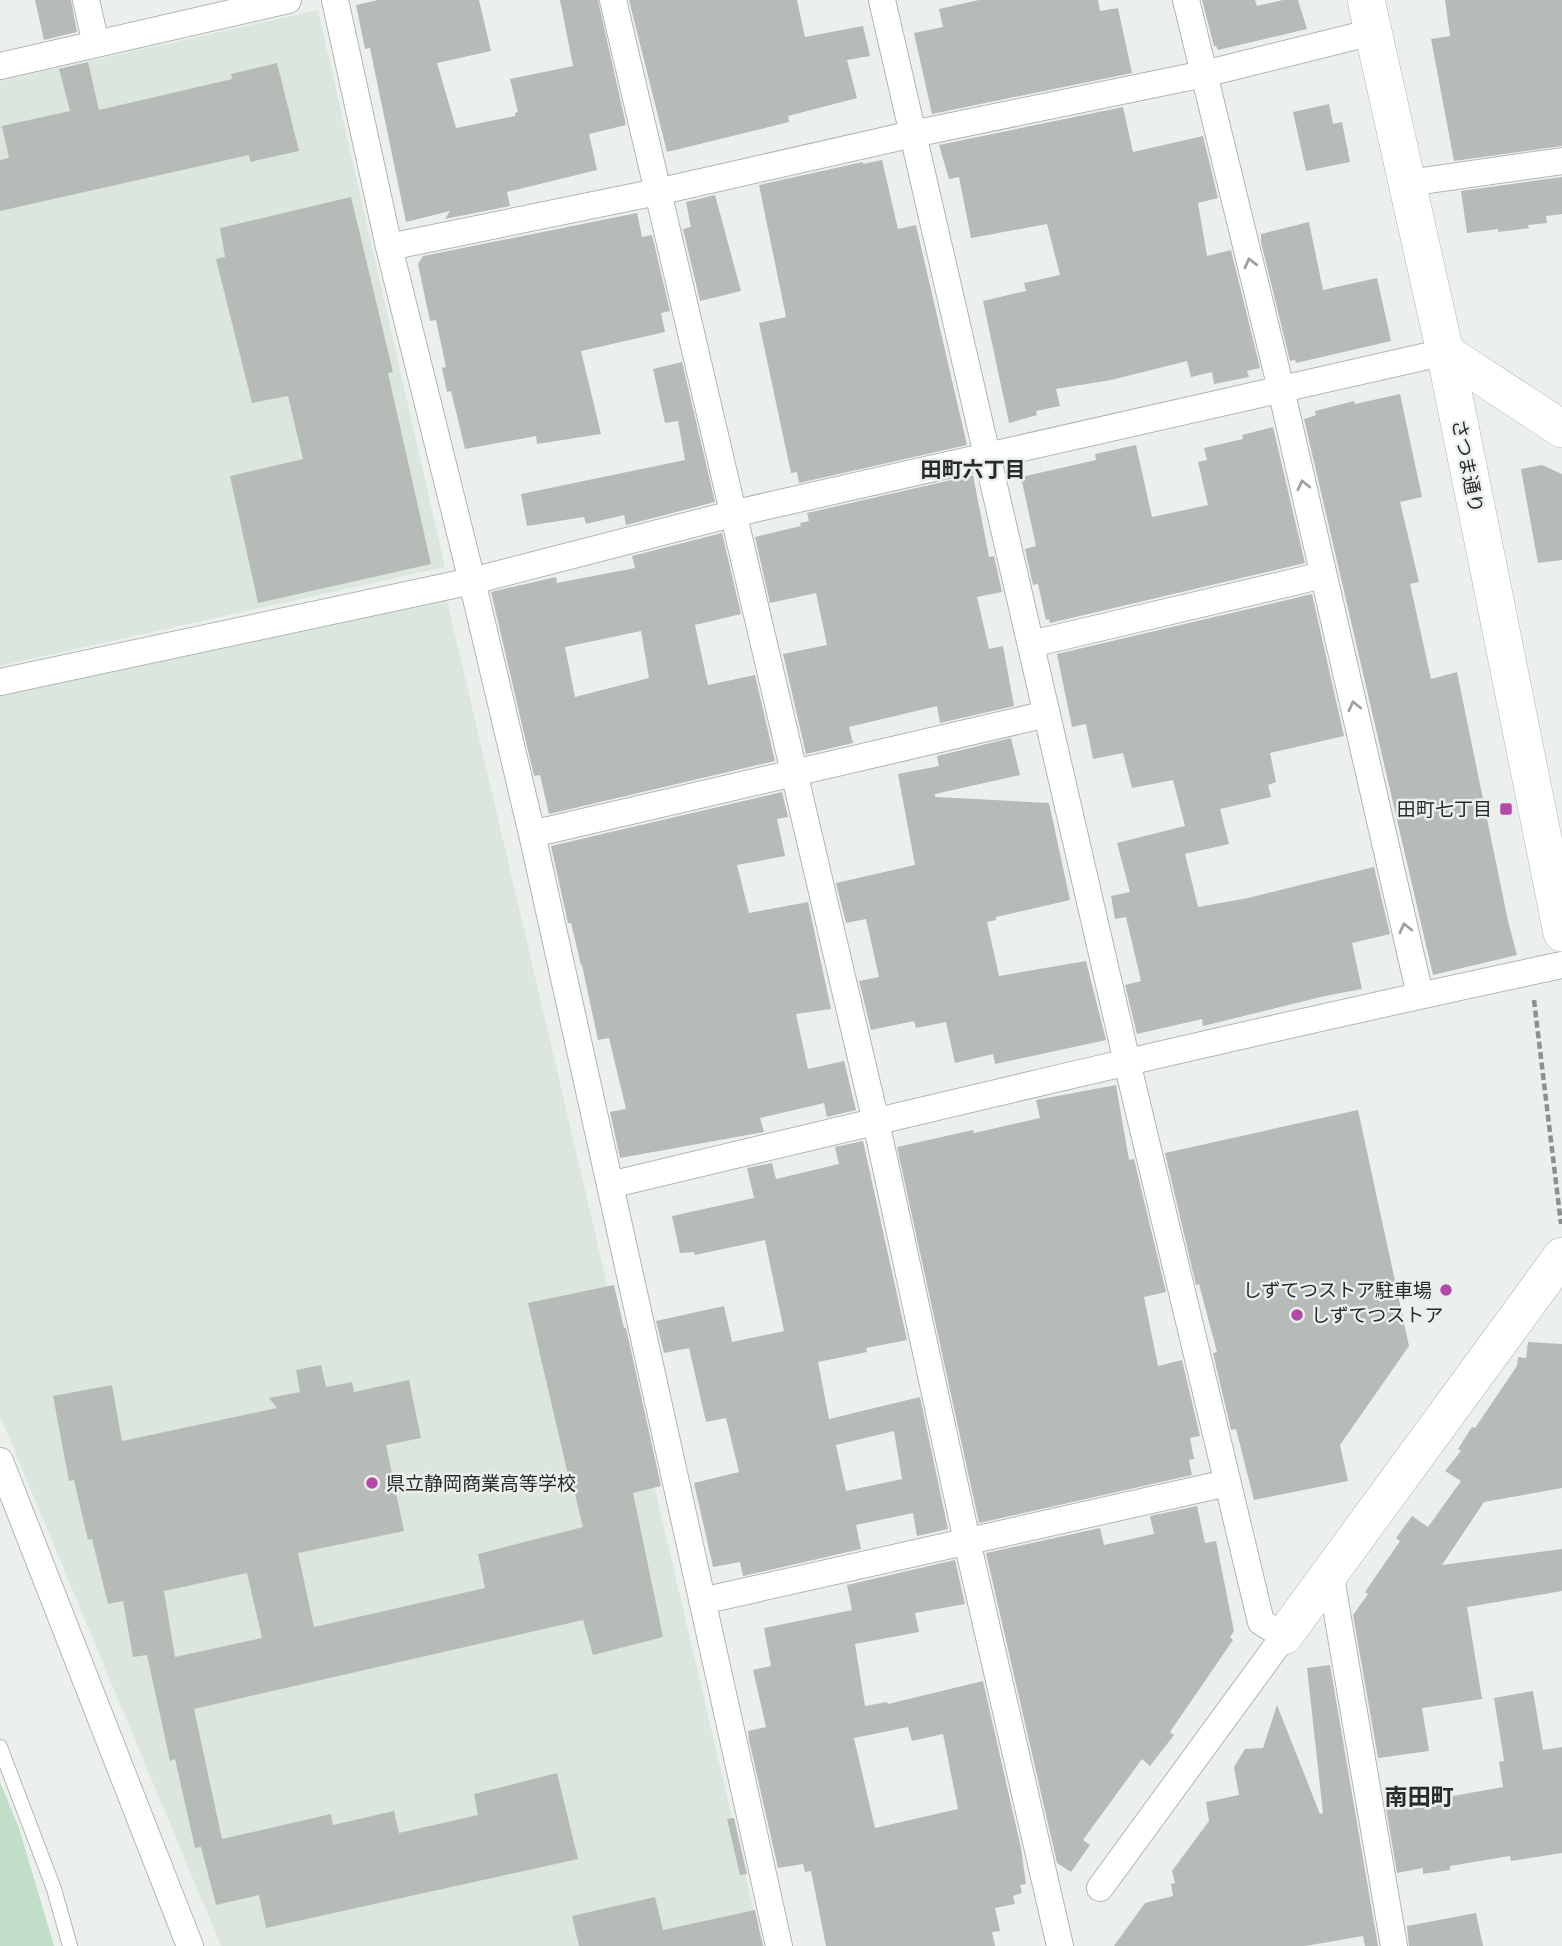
<svg xmlns="http://www.w3.org/2000/svg" width="1562" height="1946" viewBox="0 0 1562 1946" font-family="'Archivo Narrow','Noto Sans JP',sans-serif">
<style>
.built{fill:#dbe7de}
.green{fill:#c1dfc8}
.building{fill:#b6bbb7;fill-rule:evenodd}
.lines{fill:none;stroke-linecap:round;stroke-linejoin:round}
.lane-casing{stroke:#b1b6b2;stroke-width:16}
.street-casing{stroke:#b1b6b2;stroke-width:28}
.secondary-casing{stroke:#b1b6b2;stroke-width:38}
.path{stroke:#8d918e;stroke-width:4.5;stroke-dasharray:7 3.5;stroke-linecap:butt}
.lane{stroke:#fff;stroke-width:14}
.street{stroke:#fff;stroke-width:26}
.secondary{stroke:#fff;stroke-width:37}
.oneway{stroke:#9fa09f}
.poi-dot{fill:#b448a8;stroke:#ebf0ec;stroke-width:2.5}
.labels{text-anchor:middle;stroke-width:5;stroke-linejoin:round;paint-order:stroke}
.street-label{font-size:19px;fill:#292b29;stroke:#ebf0ec}
.poi-label{font-size:19px;fill:#292b29;stroke:#ebf0ec;text-anchor:end}
.neighbourhood-label{font-size:21px;font-weight:bold;fill:#292b29;stroke:#ebf0ec}
.quarter-label{font-size:23px;font-weight:bold;fill:#292b29;stroke:#ebf0ec}
</style>
<rect width="100%" height="100%" fill="#ebf0ec"/>
<path class="built" d="M318 10 445 567 0 666V81Z
M446 596 762 1946H221L0 1416V693Z"/>
<path class="green" d="M0 1782 19 1828 54 1946H0Z"/>
<path class="building" d="M35 0H71L77 32 44 40Z
M378 0H479L491 51 437 63 456 128 515 116V113L518 112 510 79 573 66 560 0H598L626 125 589 134 597 170 507 192 510 206 445 219 450 211 406 222 370 48 365 49 356 5Z
M629 0H797L805 37 863 26 870 56 847 60 857 98 788 116 789 122 667 152Z
M979 0H1098L1100 11 1118 8 1132 73 932 114 914 33 943 27 939 9Z
M1202 0H1255L1257 6 1283 0H1298L1307 29 1218 50 1216 46H1214Z
M1445 0H1562V146L1454 161 1431 39 1450 36Z
M88 62 99 110 232 79 231 74 277 63 299 151 250 162 249 155 0 211V160L9 158 2 126 70 111 59 69Z
M1329 104 1333 124 1342 122 1350 162 1306 171 1293 112Z
M1123 107 1133 152 1203 136 1218 198 1198 203 1207 256 1231 250 1260 368 1247 371 1249 377 1214 384 1212 372 1191 377 1187 361 1111 380 1056 389 1060 406 1036 411 1037 415 1009 423 983 301 1026 291 1024 283 1060 275 1047 224 971 238 959 177 949 179 939 145Z
M882 160 898 229 916 225 967 445 799 483 797 472 791 473 759 323 786 317 759 185 863 162V164Z
M1562 177V214L1546 216 1547 223 1528 225 1529 228 1498 232V229L1467 233 1461 191Z
M715 195 741 291 700 301 683 229 691 227 686 202Z
M351 197 393 372 388 373 431 564 258 603 230 476 303 459 288 396 252 403 216 259 225 257 220 228Z
M637 213 642 237 652 235 670 311 661 313 665 332 581 351 601 434 537 444 536 436 465 449 451 391 447 392 442 368 446 367 436 320 430 321 418 264 423 256Z
M1309 222 1323 290 1377 278 1391 341 1296 363 1295 360 1290 361 1261 242V234Z
M682 362 715 502 626 525 624 515 586 524 584 517 527 526 521 494 685 460 678 421 665 423 653 369Z
M1400 394 1422 497 1400 502 1419 582 1410 584 1431 679 1457 672 1508 921 1517 955 1433 975 1304 419 1316 415 1315 411 1354 401 1355 404Z
M1273 427 1305 563 1050 623 1049 619 1046 620 1038 584 1033 585 1025 549 1036 546 1021 477 1096 460 1095 454 1136 445 1152 517 1208 505 1198 462 1207 460 1204 448 1243 439 1242 435Z
M1542 465 1562 474V560L1538 563 1521 469Z
M973 475 989 557 994 556 1002 592 977 597 989 649 1003 646 1014 706 940 723 937 706 849 727 853 743 806 754 783 654 827 645 816 593 770 603 755 537 801 526 800 523 809 521 807 513Z
M722 533 741 614 695 625 708 685 755 675 775 761 549 814 540 775 534 776 491 592 556 577 557 583 635 568 632 556ZM641 631 649 678 575 697 565 647Z
M1312 594 1344 736 1270 753 1276 782 1268 785 1271 797 1220 809 1229 844 1185 854 1198 907 1248 898 1374 867 1390 934 1352 943 1362 989 1325 996 1203 1026 1202 1019 1137 1034 1125 985 1141 981 1126 917 1115 919 1111 896 1130 892 1117 843 1185 826 1173 780 1132 788 1123 753 1093 759 1086 724 1072 727 1057 654Z
M1011 738 1020 775 935 794V797L1049 803 1070 900 996 917V920L987 922 999 976 1086 961 1106 1040 995 1064 993 1054 955 1063 946 1022 916 1028 914 1021 871 1030 859 981 879 977 866 919 846 923 836 883 915 865 898 774 939 766 937 756Z
M782 792 788 817 777 819 785 856 737 865 749 913 808 902 831 1009 796 1014 808 1069 844 1061 856 1110 827 1117 824 1103 760 1118 764 1132 620 1158 610 1112 626 1109 609 1038 598 1040 582 965H581L571 923H568L551 846Z
M1116 1085 1129 1160 1134 1159 1166 1292 1144 1297 1158 1366 1182 1360 1200 1436 1190 1438 1194 1459 1189 1460 1192 1475 979 1523 897 1147 973 1130 974 1133 1040 1118 1036 1100Z
M1358 1110 1409 1346 1340 1445 1348 1481 1254 1500 1236 1429 1231 1430 1213 1353 1217 1352 1199 1284 1196 1285 1165 1153Z
M863 1141 907 1340 866 1348 867 1352 818 1362 829 1419 920 1397 948 1529 917 1536 913 1513 856 1525 861 1549 743 1576 740 1562 713 1567 694 1483 739 1472 726 1418 706 1422 689 1348 664 1353 656 1321 724 1306 732 1342 784 1331 765 1240 695 1255 694 1252 680 1253 672 1216 754 1198 747 1168 772 1163 776 1179 839 1164 835 1147ZM894 1431 902 1479 846 1491 836 1445Z
M614 1285 624 1328H626L661 1486 633 1493 663 1637 593 1655 583 1620 194 1709 222 1839 331 1814 333 1825 394 1811 399 1833 478 1815 474 1794 557 1773 578 1859 266 1928 259 1895 216 1905 201 1847 195 1848 175 1759 170 1761 147 1655 133 1657 123 1601 108 1604 92 1539 88 1540 74 1480 69 1481 53 1396 112 1385 122 1441 277 1408 269 1398 300 1392 296 1370 321 1365 326 1387 352 1382 354 1392 409 1380 421 1438 386 1445 404 1531 298 1553 314 1627 485 1588 478 1554 583 1527 571 1478 569 1479 528 1303ZM247 1573 262 1638 175 1657 164 1591Z
M1528 1342 1562 1344V1488L1484 1502 1442 1565 1562 1549V1591L1467 1607 1482 1699 1422 1708 1429 1751 1378 1758 1353 1615 1368 1594 1365 1592 1400 1541 1396 1538 1412 1516 1428 1527 1461 1481 1445 1471 1461 1451 1458 1449 1472 1427 1475 1428 1517 1366 1518 1357 1526 1358Z
M1197 1506 1205 1543 1216 1541 1234 1631 1230 1637 1233 1640 1170 1732 1174 1735 1150 1766 1142 1759 1083 1840 1090 1845 1071 1872 1057 1863 986 1553 1100 1528 1104 1545 1154 1534 1150 1516Z
M955 1560 965 1604 915 1613 919 1632 855 1644 865 1706 887 1702 888 1704 983 1681 1021 1848 1026 1884 1020 1885 1022 1893 1013 1896 1015 1904 995 1908 1000 1931 992 1932 995 1946H826L811 1871 805 1872 803 1864 778 1868 749 1740 748 1731 766 1727 753 1670 771 1666 764 1628 852 1610 847 1585ZM908 1727 912 1741 943 1734 958 1809 875 1828 854 1738Z
M1330 1665 1378 1946H1365L1363 1936 1305 1946H1114L1145 1903 1173 1896 1171 1884 1175 1883 1172 1871 1209 1821 1206 1802 1239 1795 1234 1767 1245 1749 1263 1748 1277 1705 1320 1814 1323 1813 1307 1668Z
M1533 1691 1543 1750 1562 1747V1853L1511 1861 1510 1856 1450 1866V1870L1423 1874V1868L1397 1873 1386 1808 1503 1787 1499 1762 1504 1761 1494 1698Z
M734 1818 747 1874 740 1875 727 1819Z
M655 1897 663 1930 755 1910 763 1946H579L572 1916Z
M1476 1913 1483 1946H1409L1407 1926Z"/>
<g class="lines">
<g class="lane-casing">
<path id="lane" d="M0 1747 54 1889 70 1946"/>
</g>
<g class="street-casing">
<path id="street" d="M86 0 96 44
M335 0 389 247 472 581 532 834 779 1946
M613 0 876 1122 967 1541 1060 1946
M882 0 1127 1062 1261 1622 1284 1636 1100 1888
M1186 0 1281 389 1420 995
M0 66 288 0
M1408 183 1562 161
M389 247 657 192 913 134 1204 74 1373 32
M1031 644 1323 575
M0 682 472 581 732 514 1445 352
M532 834 1047 714
M610 1185C927 1109 1243 1033 1562 965
M0 1461 190 1946
M1330 1572 1394 1946
M702 1601 1227 1483"/>
</g>
<g class="secondary-casing">
<path id="secondary" d="M1366 0 1445 352 1562 933
M1445 352 1562 429
M1284 1636 1562 1256"/>
</g>
<path class="path" d="M1534 1000 1561 1224"/>
<use href="#lane" class="lane"/>
<use href="#street" class="street"/>
<use href="#secondary" class="secondary"/>
</g>
<defs><path id="oneway-chevron" d="M-2-3.5L2.5 0L-2 3.5" fill="none" stroke-width="1.6" stroke-linecap="round" stroke-linejoin="round" transform="scale(1.75)"/></defs>
<g class="oneway">
<use href="#oneway-chevron" transform="translate(1250 263) rotate(-104)"/>
<use href="#oneway-chevron" transform="translate(1303 485) rotate(-103)"/>
<use href="#oneway-chevron" transform="translate(1354 706) rotate(-103)"/>
<use href="#oneway-chevron" transform="translate(1405 928) rotate(-103)"/>
</g>
<g class="poi-dot">
<rect x="1499" y="802" width="14" height="14" rx="3.5"/>
<circle cx="1446" cy="1290" r="7"/>
<circle cx="1297" cy="1315" r="7"/>
<circle cx="372" cy="1483" r="7"/>
</g>
<g class="labels">
<g class="street-label">
<text transform="translate(1468 466) rotate(79)" y="7">さつま通り</text>
</g>
<g class="poi-label">
<text x="1492" y="816">田町七丁目</text>
<text x="1432" y="1297">しずてつストア駐車場</text>
<text x="1311" y="1322" text-anchor="start">しずてつストア</text>
<text x="386" y="1490" text-anchor="start">県立静岡商業高等学校</text>
</g>
<g class="neighbourhood-label">
<text x="973" y="477">田町六丁目</text>
</g>
<g class="quarter-label">
<text x="1419" y="1805">南田町</text>
</g>
</g>
</svg>
